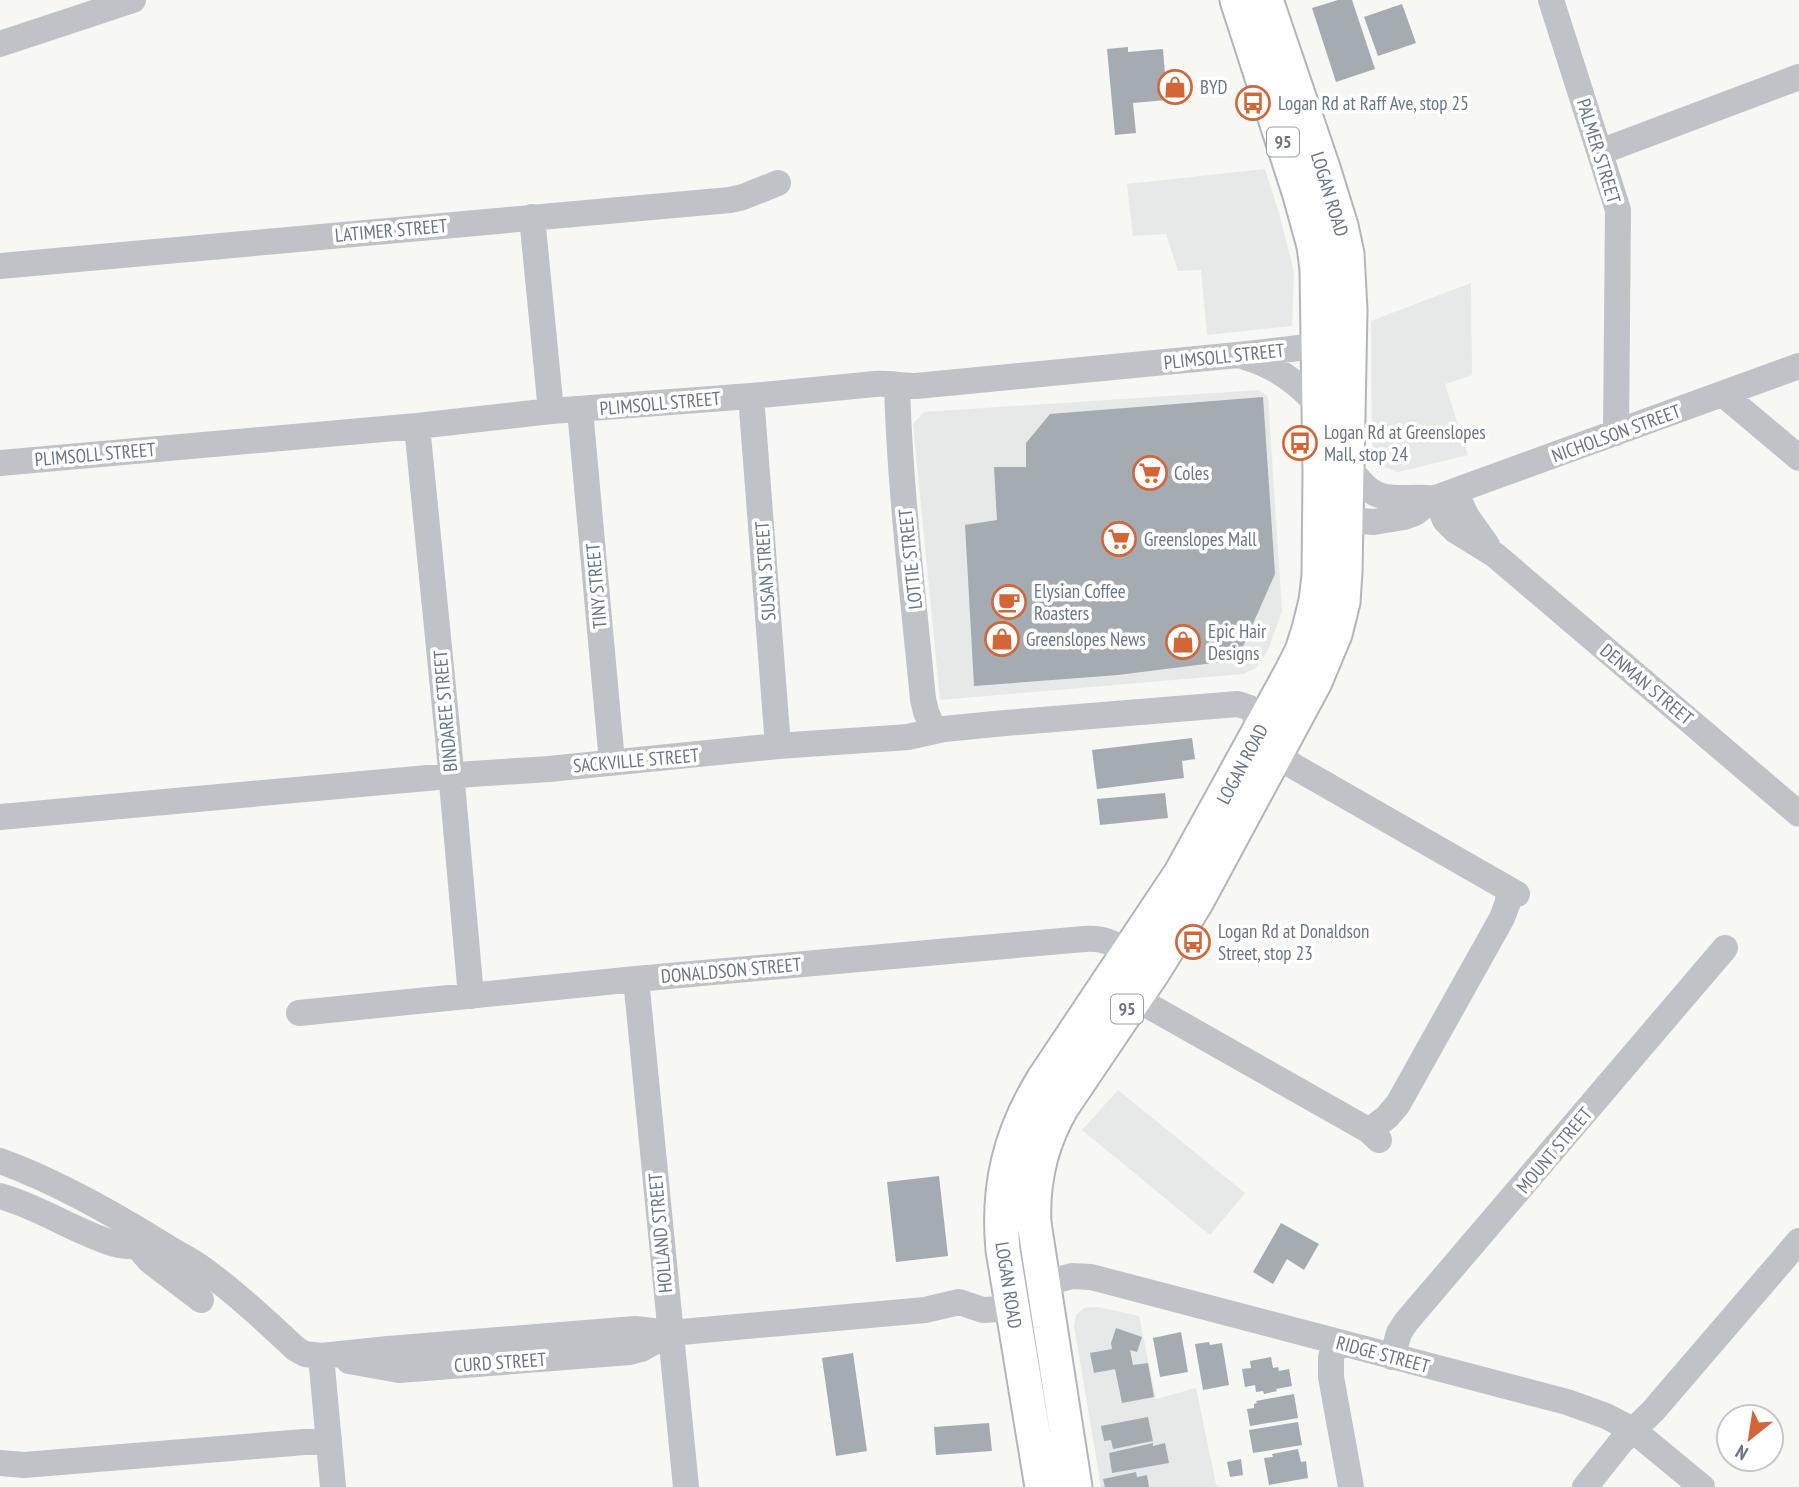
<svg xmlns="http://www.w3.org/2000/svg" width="1799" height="1487" viewBox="0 0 1799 1487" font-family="'PT Sans Narrow',sans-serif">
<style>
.built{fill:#e7e9e8}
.building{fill:#a4abb1}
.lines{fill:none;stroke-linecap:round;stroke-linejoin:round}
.major-casing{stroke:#b2b6ba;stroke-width:37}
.minor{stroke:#bfc2c6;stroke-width:26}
.major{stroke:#fff;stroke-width:33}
.labels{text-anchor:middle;stroke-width:7;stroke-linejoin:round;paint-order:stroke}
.shield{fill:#fff;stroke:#969fa8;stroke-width:2}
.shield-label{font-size:18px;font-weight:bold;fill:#697683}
.poi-label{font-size:19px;fill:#697683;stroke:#fff;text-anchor:start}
.street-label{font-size:19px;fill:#697683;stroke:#fff}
</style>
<rect width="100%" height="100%" fill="#f7f7f4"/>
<path class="built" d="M1265 169 1279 213 1294 272 1292 326 1207 335 1201 270 1178 271 1166 234 1133 236 1127 184Z
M1471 283 1472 375 1445 384 1468 455 1398 472 1384 467 1377 457 1372 444 1371 321Z
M1259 390 1268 397 1282 611 1268 650 1261 661 1256 668 1243 674 940 700 913 424 924 412Z
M1118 1090 1245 1193 1210 1235 1082 1130Z
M1098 1307 1139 1316 1156 1399 1196 1388 1216 1484 1220 1487H1101L1074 1326 1076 1315 1084 1308Z"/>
<path class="building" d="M1338 0H1352L1375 69 1336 82 1312 8Z
M1402 4 1416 43 1378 56 1364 17Z
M1128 47V52L1163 49 1167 100 1133 103 1136 133 1115 135 1107 49Z
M1263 397 1275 574 1237 660 1118 675 974 686 965 525 997 520 994 467H1026V443L1050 414Z
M1192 738 1195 759 1182 761 1184 778 1097 789 1092 750Z
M1165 793 1168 818 1100 825 1097 799Z
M939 1176 948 1256 896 1262 887 1182Z
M1281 1223 1319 1244 1304 1270 1287 1259 1273 1284 1253 1272Z
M1116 1328 1142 1337 1137 1352 1130 1350 1133 1365 1148 1363 1154 1397 1122 1403 1115 1369 1094 1373 1090 1353 1112 1349 1111 1343Z
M1181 1332 1188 1372 1160 1377 1153 1338Z
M1209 1342 1210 1345 1222 1343 1229 1385 1203 1390 1195 1344Z
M853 1353 867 1451 836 1456 822 1358Z
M1271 1357 1273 1368 1278 1367 1279 1371 1289 1369 1292 1386 1276 1389 1277 1391 1264 1394 1263 1391 1256 1392 1255 1385 1245 1387 1242 1369 1251 1368 1250 1361Z
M1294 1394 1298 1418 1250 1426 1247 1409 1254 1408V1404L1257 1403 1256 1401Z
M1148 1417 1153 1441 1113 1449 1111 1440 1104 1441 1101 1426Z
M1298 1422 1302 1445 1253 1453 1249 1430Z
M989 1423 992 1451 936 1455 934 1427Z
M1153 1443V1446L1165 1443 1169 1463 1112 1473 1109 1453Z
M1298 1449 1301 1462 1306 1461 1308 1478 1269 1485 1264 1458 1273 1457 1272 1454Z
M1241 1459 1243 1475 1230 1477 1227 1462Z
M1136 1472 1137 1477 1147 1475 1149 1487H1105L1103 1479Z"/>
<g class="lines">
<g class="major-casing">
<path id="major" d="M1042 1487 1003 1250C997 1186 1010 1134 1043 1080L1181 873 1292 671 1302 651 1309 629 1316 601 1319 576 1320 475 1317 269 1314 246 1300 195 1237 0
M1075 1487 1034 1223C1032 1181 1041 1143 1062 1107L1153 972 1197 901 1315 682 1335 634 1343 602 1345 572 1350 310 1347 254 1341 226 1324 171 1266 0"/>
</g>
<path class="minor" d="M1551 0 1618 210 1616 433
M0 44 133 0
M1600 152 1799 77
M532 217 551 411
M0 266 730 200 743 197 778 183
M1245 357C1276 366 1298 383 1320 407
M897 386C900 490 913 595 923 699L926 712 934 730
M1723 394 1799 458
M751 396 778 746
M580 410 612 762
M417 426 448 738 471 996
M0 463 417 426 551 411 751 396 875 384C889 383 902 386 916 386L1248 354 1307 347 1319 343
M1347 466C1355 474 1362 485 1371 491 1389 503 1413 495 1433 499
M1455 492 1467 517 1487 545
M1436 498 1445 520 1456 531 1495 555 1799 814
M1347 520 1374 522 1404 517 1415 513 1433 499 1799 366
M1279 750 1288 762 1295 767 1517 894
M0 817 471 774 549 769 778 746 908 737 944 729 1005 723 1238 704 1250 708 1263 725
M636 979 686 1487
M1135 998 1368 1130 1379 1140
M299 1013 636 979 1084 939C1112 937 1121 949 1143 965
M1369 1131 1387 1117 1398 1104 1502 918 1508 902V889
M0 1161C56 1181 112 1213 162 1244 175 1253 190 1259 203 1269 236 1293 266 1321 296 1349L305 1354 321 1356 333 1487
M0 1196C40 1207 75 1232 115 1244 130 1249 147 1244 163 1247
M136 1236 137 1246 150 1261 201 1300
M1043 1284 1072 1276 1091 1277 1567 1402 1606 1416 1633 1430 1702 1487
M1335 1342 1331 1358V1377L1351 1487
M321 1356 388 1349 635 1329 670 1333 925 1310 959 1302 983 1310 1000 1309 1012 1306
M1392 1357 1399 1333 1406 1322 1725 948
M349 1361 399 1370 630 1352 641 1349 670 1333
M0 1463 24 1465 329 1440
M1585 1487 1621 1442 1653 1411 1799 1241"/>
<use href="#major" class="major"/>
</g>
<defs>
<g id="shop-ring" transform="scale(1.75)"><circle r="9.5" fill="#fff" stroke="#d46537" stroke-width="1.5"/><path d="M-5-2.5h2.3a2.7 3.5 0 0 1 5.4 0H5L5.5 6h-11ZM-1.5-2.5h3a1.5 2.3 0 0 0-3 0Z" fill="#d46537"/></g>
<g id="bus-ring" transform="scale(1.75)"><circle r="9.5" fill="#fff" stroke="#d46537" stroke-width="1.5"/><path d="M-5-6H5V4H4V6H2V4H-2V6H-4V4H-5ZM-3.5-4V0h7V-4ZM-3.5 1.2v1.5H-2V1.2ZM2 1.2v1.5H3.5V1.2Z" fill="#d46537"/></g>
<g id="supermarket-ring" transform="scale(1.75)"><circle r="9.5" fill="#fff" stroke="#d46537" stroke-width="1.5"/><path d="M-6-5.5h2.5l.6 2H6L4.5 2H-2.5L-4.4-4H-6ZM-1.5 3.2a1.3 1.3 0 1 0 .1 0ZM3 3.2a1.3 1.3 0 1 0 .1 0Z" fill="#d46537"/></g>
<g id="cafe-ring" transform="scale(1.75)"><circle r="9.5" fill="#fff" stroke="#d46537" stroke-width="1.5"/><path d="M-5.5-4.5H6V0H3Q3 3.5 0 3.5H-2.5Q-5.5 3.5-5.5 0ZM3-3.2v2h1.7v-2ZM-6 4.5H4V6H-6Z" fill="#d46537"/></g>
</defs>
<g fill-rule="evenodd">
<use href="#shop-ring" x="1175" y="87"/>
<use href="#bus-ring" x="1253" y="103"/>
<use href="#bus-ring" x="1300" y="443"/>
<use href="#supermarket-ring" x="1150" y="473"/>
<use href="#supermarket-ring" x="1119" y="539"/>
<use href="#cafe-ring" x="1009" y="602"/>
<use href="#shop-ring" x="1002" y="639"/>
<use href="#shop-ring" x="1183" y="642"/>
<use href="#bus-ring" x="1193" y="942"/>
</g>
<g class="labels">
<g class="shield">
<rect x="1267" y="127.5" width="32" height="29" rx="5"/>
<rect x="1111" y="994.5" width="32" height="29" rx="5"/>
</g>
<g class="shield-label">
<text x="1283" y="148">95</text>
<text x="1127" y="1015">95</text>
</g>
<g class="poi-label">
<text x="1200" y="94">BYD</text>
<text x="1278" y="110">Logan Rd at Raff Ave, stop 25</text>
<text x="1324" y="439">Logan Rd at Greenslopes<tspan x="1324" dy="22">Mall, stop 24</tspan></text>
<text x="1174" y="480">Coles</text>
<text x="1144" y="546">Greenslopes Mall</text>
<text x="1034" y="598">Elysian Coffee<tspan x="1034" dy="22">Roasters</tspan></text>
<text x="1208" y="638">Epic Hair<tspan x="1208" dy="22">Designs</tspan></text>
<text x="1026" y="646">Greenslopes News</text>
<text x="1218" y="938">Logan Rd at Donaldson<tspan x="1218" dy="22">Street, stop 23</tspan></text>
</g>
<g class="street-label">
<text transform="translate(1599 151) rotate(73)" y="7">PALMER STREET</text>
<text transform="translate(1330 194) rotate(73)" y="7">LOGAN ROAD</text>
<text transform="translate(391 230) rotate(-5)" y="7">LATIMER STREET</text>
<text transform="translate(1224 356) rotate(-6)" y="7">PLIMSOLL STREET</text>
<text transform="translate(660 403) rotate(-5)" y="7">PLIMSOLL STREET</text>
<text transform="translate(1616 433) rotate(-20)" y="7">NICHOLSON STREET</text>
<text transform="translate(95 454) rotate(-5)" y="7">PLIMSOLL STREET</text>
<text transform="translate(910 559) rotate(-96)" y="7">LOTTIE STREET</text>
<text transform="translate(765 571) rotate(-94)" y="7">SUSAN STREET</text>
<text transform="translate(596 586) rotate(-95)" y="7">TINY STREET</text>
<text transform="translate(1647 684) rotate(40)" y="7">DENMAN STREET</text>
<text transform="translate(445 711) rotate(-95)" y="7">BINDAREE STREET</text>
<text transform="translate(636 760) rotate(-5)" y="7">SACKVILLE STREET</text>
<text transform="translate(1242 764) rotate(-62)" y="7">LOGAN ROAD</text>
<text transform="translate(731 970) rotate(-5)" y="7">DONALDSON STREET</text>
<text transform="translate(1554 1150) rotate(-50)" y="7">MOUNT STREET</text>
<text transform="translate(660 1233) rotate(-95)" y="7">HOLLAND STREET</text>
<text transform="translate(1009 1285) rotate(81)" y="7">LOGAN ROAD</text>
<text transform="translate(1383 1354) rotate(15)" y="7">RIDGE STREET</text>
<text transform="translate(500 1362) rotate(-4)" y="7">CURD STREET</text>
</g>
</g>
<g transform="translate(1750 1438) rotate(210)"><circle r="33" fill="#ffffff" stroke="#c3c8cd" stroke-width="2"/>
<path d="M0-5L12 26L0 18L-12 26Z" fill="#d46537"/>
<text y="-10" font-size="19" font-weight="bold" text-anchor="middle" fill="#697683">N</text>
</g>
</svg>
